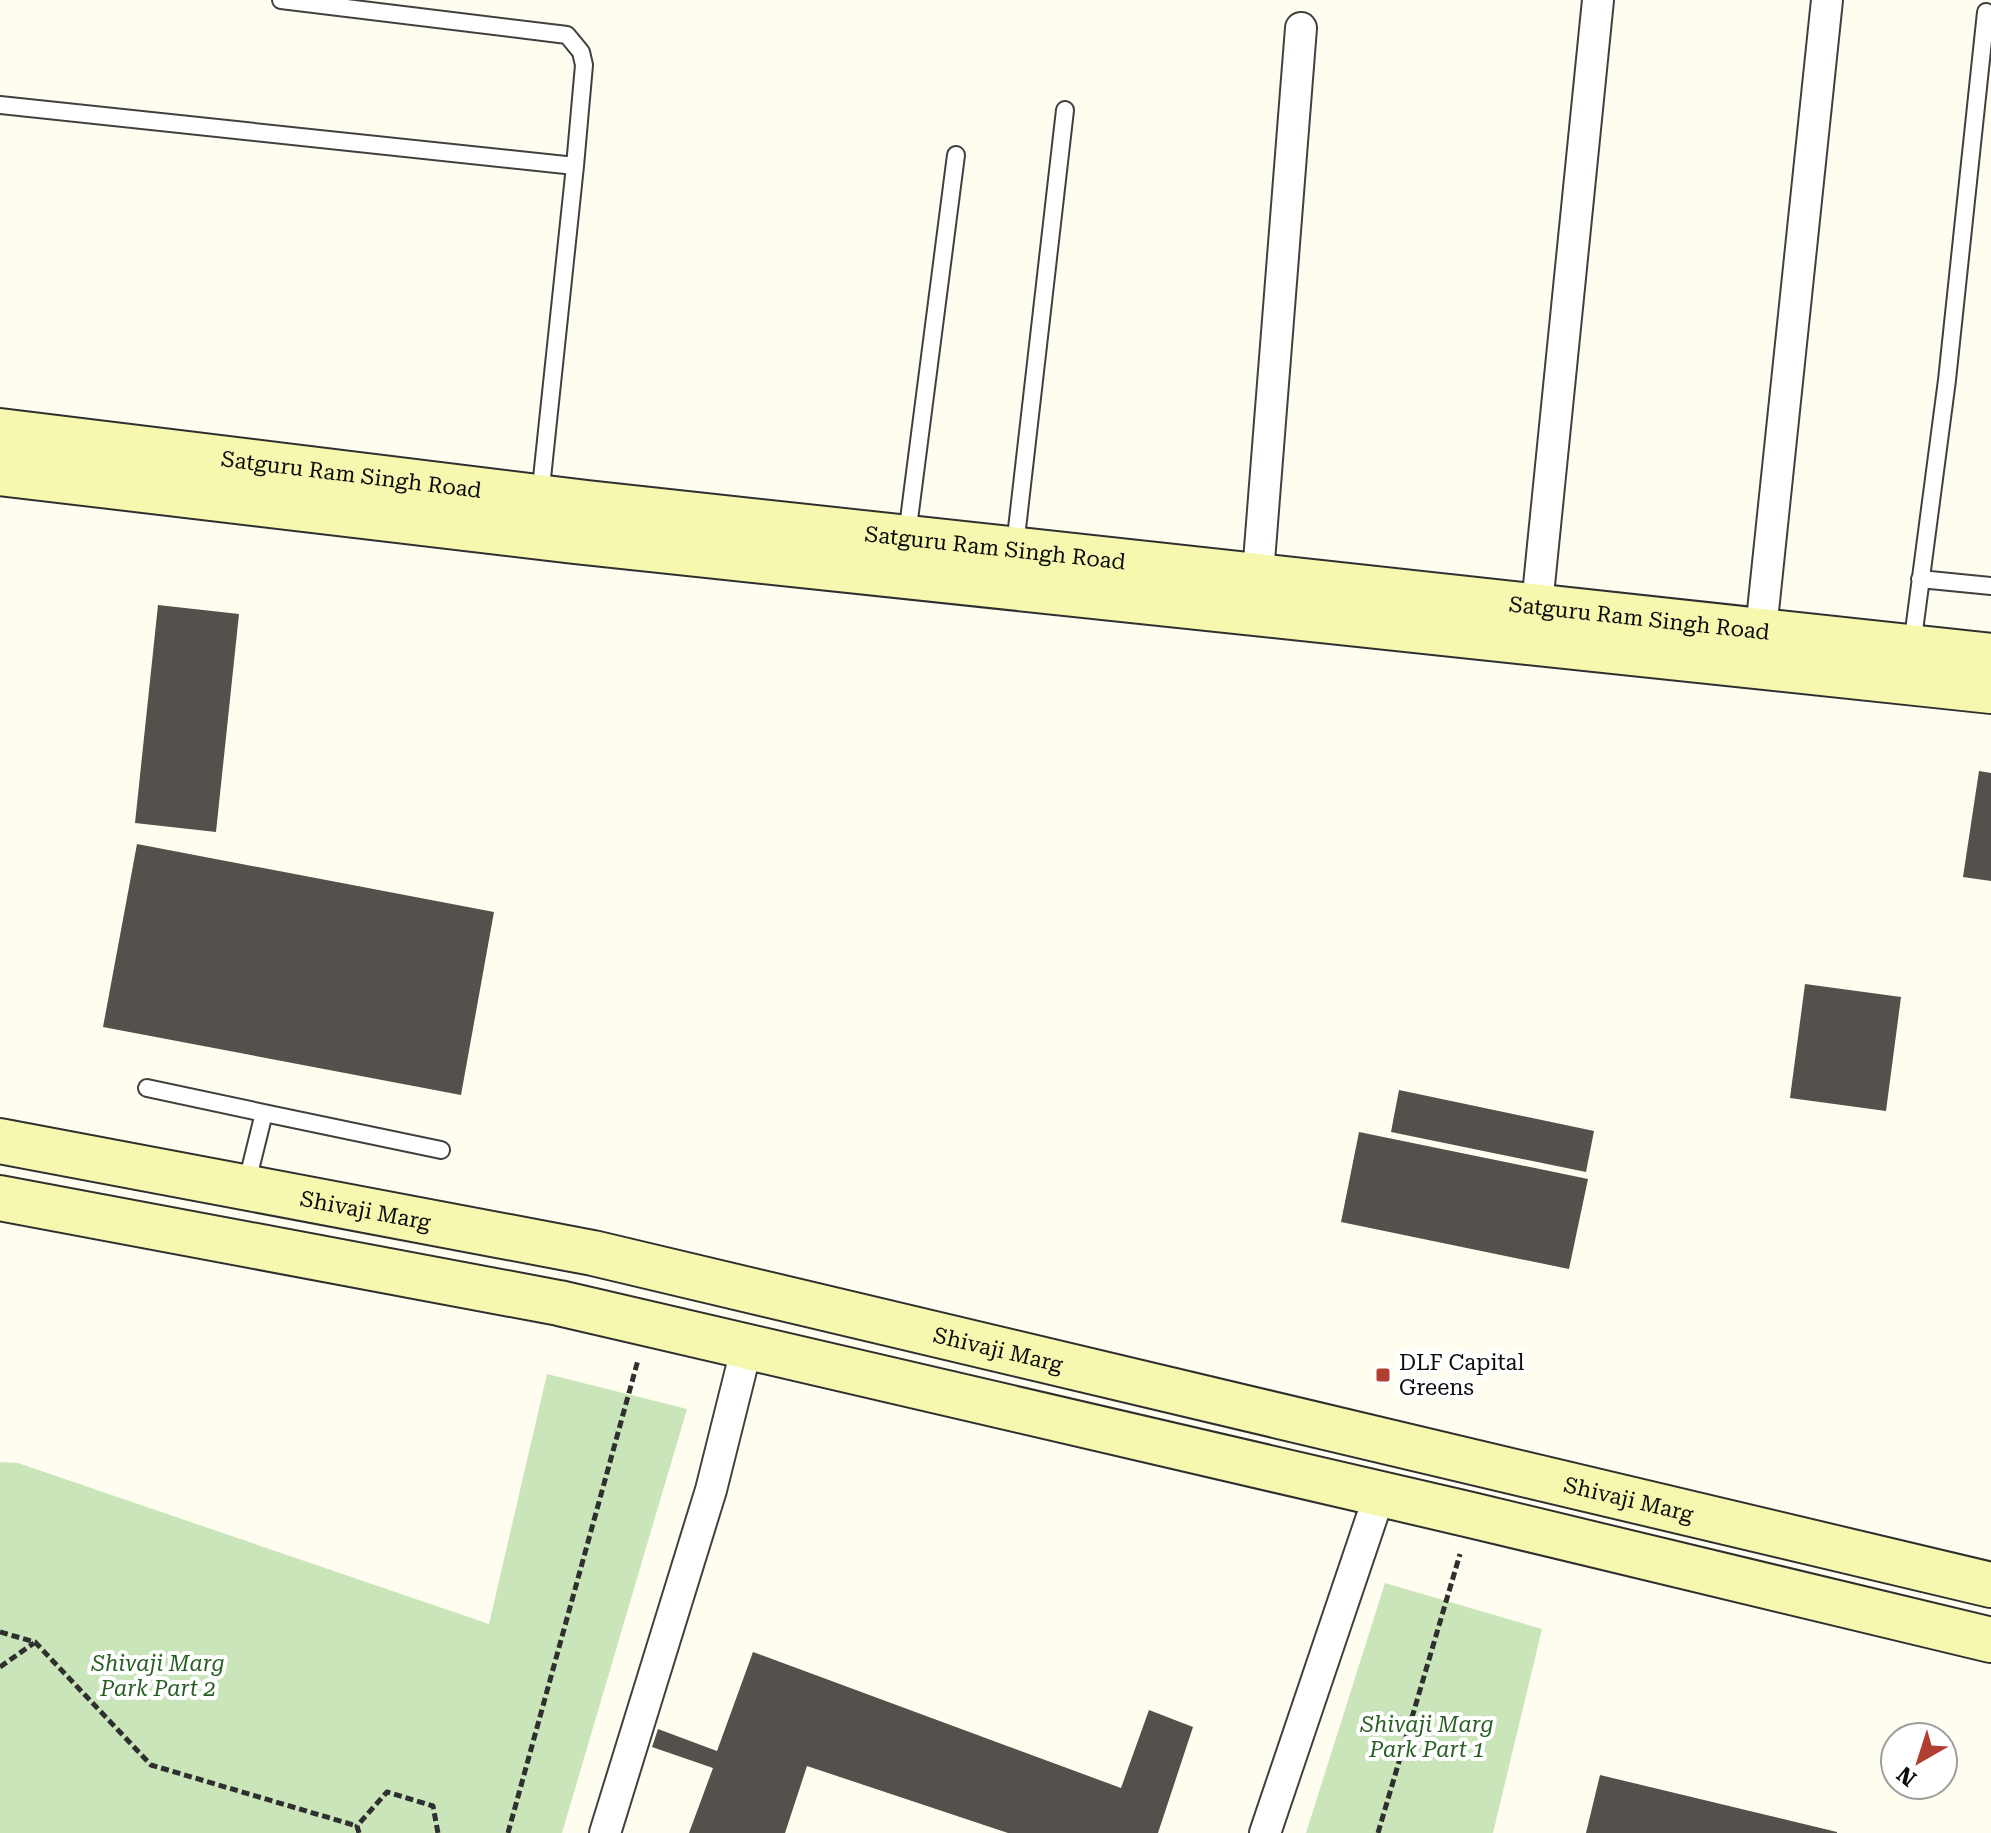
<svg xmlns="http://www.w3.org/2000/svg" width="1991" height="1833" viewBox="0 0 1991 1833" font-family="'Roboto Serif',serif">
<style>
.green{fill:#cbe5bb}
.building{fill:#55504b}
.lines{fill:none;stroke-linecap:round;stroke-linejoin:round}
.lane-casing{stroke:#404040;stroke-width:20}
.street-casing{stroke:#404040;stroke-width:34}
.secondary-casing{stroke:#2f2f2f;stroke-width:48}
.path{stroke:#2f2f2f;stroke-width:5;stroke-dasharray:8 4;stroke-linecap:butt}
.lane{stroke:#fff;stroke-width:16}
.street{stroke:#fff;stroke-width:30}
.secondary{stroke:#f6f8b0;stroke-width:44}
.poi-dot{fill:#b13e31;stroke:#fff;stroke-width:3}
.labels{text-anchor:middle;stroke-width:8;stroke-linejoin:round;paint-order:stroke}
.street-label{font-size:22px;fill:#0d0d0d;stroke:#fff}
.poi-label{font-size:22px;fill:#0d0d0d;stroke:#fff;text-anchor:start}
.park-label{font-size:22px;font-style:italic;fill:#275f23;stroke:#fff}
</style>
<rect width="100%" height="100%" fill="#fefdef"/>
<path class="green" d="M547 1374 687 1409 562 1833H0V1462L18 1463 489 1624Z
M1385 1583 1542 1629 1493 1833H1306Z"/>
<path class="building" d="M158 605 239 614 216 832 135 823Z
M1979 771 1991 773V881L1963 877Z
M137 844 494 912 461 1095 103 1027Z
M1805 984 1901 997 1886 1111 1790 1098Z
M1399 1090 1594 1131 1586 1172 1391 1132Z
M1359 1132 1588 1179 1569 1269 1341 1222Z
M753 1652 1121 1788 1149 1710 1193 1727 1158 1833H1008L807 1766 785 1833H689L713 1768 652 1747 658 1729 717 1751Z
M1600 1775 1837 1832V1833H1586Z"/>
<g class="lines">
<g class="lane-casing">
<path id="lane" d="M281 0 567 35 581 52 584 65 575 166
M0 105 575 166 540 497
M907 535 956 155
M1015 546 1065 110
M1920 579 1991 586
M1912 646 1947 380 1986 12
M147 1088 264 1113
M246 1186 264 1113 441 1150"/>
</g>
<g class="street-casing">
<path id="street" d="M1258 574 1301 28
M1537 605 1598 0
M1761 630 1827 0
M605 1833 711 1490 747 1346
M1265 1833 1380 1493"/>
</g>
<g class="secondary-casing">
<g id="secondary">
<path id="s1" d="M0 431 587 503 1991 656"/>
<path d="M0 473 574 541 1991 691"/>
<path id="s2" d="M0 1141 593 1253 1991 1585"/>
<path d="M0 1198 559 1303 1471 1515 1991 1640"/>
</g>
</g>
<path class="path" d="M0 1632 35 1642 151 1765 357 1826
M0 1667 34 1643
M359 1833 357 1826 387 1792 433 1806 438 1833
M508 1833 638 1360
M1378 1833 1460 1554"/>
<use href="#lane" class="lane"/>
<use href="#street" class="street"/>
<use href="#secondary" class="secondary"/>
</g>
<rect class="poi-dot" x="1375" y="1367" width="16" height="16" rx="4"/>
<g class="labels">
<g class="street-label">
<text dy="8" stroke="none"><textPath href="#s1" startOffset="354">Satguru Ram Singh Road</textPath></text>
<text dy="8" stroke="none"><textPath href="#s1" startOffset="1002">Satguru Ram Singh Road</textPath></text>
<text dy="8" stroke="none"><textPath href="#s1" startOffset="1650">Satguru Ram Singh Road</textPath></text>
<text dy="8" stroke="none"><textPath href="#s2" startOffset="372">Shivaji Marg</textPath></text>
<text dy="8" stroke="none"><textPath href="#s2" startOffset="1020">Shivaji Marg</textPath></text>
<text dy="8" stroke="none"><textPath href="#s2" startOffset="1668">Shivaji Marg</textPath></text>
</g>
<g class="poi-label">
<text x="1399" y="1370">DLF Capital<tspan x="1399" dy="25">Greens</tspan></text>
</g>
<g class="park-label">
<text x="158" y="1671">Shivaji Marg<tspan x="158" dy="25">Park Part 2</tspan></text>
<text x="1427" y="1732">Shivaji Marg<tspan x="1427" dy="25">Park Part 1</tspan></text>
</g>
</g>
<g transform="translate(1919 1761) rotate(219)"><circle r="38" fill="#ffffff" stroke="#9e9e9e" stroke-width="2"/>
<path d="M0-6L14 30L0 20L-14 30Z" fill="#b13e31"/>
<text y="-12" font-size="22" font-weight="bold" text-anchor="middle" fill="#0d0d0d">N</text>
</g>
</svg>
